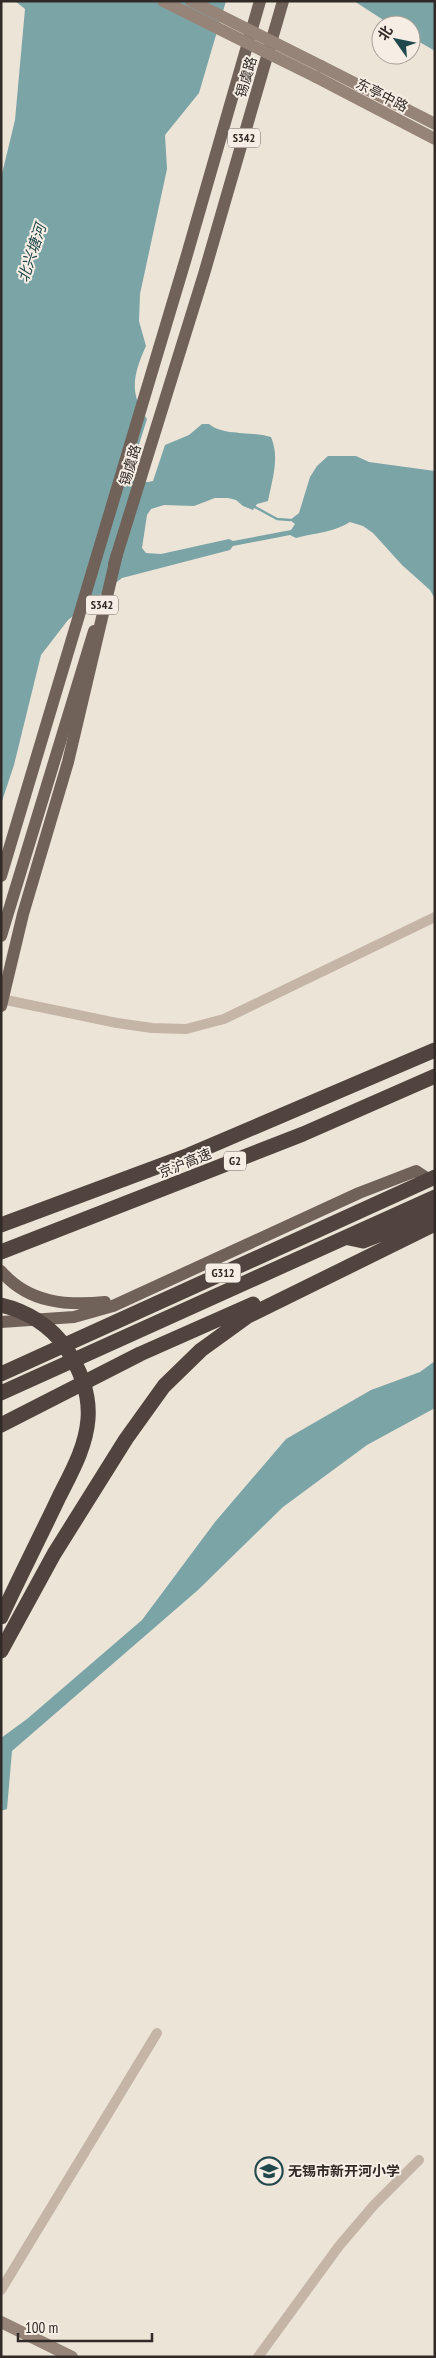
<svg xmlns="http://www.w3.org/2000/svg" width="436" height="2358" viewBox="0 0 436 2358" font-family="'PT Sans Narrow','Noto Sans SC',sans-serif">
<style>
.water{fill:#7ba4a7}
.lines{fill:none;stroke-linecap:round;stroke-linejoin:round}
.stream{stroke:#7ba4a7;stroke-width:2.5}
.street{stroke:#c4b5a6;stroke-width:10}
.secondary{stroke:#978478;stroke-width:12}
.primary{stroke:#716259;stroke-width:12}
.highway{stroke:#51443e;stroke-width:15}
.secondary-bridge{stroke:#978478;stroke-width:12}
.primary-bridge{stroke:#716259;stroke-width:12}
.highway-bridge{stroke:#51443e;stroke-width:15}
.labels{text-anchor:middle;stroke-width:4;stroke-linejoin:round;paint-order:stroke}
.shield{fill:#f6eee4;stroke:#6c655f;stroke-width:1}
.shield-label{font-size:12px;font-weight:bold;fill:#312a26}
.street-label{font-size:14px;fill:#312a26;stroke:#f6eee4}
.poi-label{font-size:14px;font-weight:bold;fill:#312a26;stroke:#f6eee4;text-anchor:start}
.water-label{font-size:15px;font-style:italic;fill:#21494d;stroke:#f6eee4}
</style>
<rect width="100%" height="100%" fill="#ede4d8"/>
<path class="water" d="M15 1H226L199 93 165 135 167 169 140 294 139 321 146 346C134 373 128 393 147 419L131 470C134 480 142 484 153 481L165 445 189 435 202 424H209C223 436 251 431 271 437 280 458 272 480 268 501L257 504 253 510 243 506 236 500 228 498H215L194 506 164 505 151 509 147 515 142 548 146 553 161 554 229 539 233 541 291 530 295 524 290 520 299 513 310 477 317 466 328 456H356L369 462 435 471V599L430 590 402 565 373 533 363 526 350 522C335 532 314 533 296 538L290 535 233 546 230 550 122 578 68 620 41 655 14 765 1 804V178L15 120 25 9Z
M354 1H435V51L411 37V25H391Z
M435 1361V1408L367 1445 283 1507 198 1590 12 1751 7 1809 1 1811V1738L27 1719 142 1620 215 1522 286 1439 371 1390 420 1372Z"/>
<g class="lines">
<path class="stream" d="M255 507 277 519 290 520"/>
<path class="street" d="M1 999 117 1023 152 1028 186 1029 224 1019 435 917
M1 2290 157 2033
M258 2357 339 2246 374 2205 419 2160"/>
<path class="secondary" d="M321 66 435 124
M316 77 435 139
M1 2322 72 2357"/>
<path class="primary" d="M114 564 204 274 283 1
M1 876 186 258 260 1
M1 936 94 631
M1 1271C28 1303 67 1306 105 1302
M1 1322 74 1317 113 1306 359 1193 416 1171 428 1179"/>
<path class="highway" d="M1 1225 189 1155 435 1050
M349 1238 363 1241 435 1213
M1 1252 303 1134 435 1076
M1 1374 435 1177
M1 1393 435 1197
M1 1425 140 1354 253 1304
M1 1651 54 1554 126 1439 164 1386 201 1350 248 1316 435 1224"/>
<path class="secondary-bridge" d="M163 1 316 77
M191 1 321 66"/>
<path class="primary-bridge" d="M1 1006 23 914 68 762 117 554"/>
<path class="highway-bridge" d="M1 1305C27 1311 51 1326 66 1348 80 1369 90 1393 88 1419 86 1447 71 1473 59 1497 40 1537 20 1576 1 1617"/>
</g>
<defs>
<g id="school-ring" transform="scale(1.4375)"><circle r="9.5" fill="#f6eee4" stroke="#21494d" stroke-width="1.5"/><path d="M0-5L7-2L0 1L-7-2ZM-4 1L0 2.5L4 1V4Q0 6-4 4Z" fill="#21494d"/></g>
</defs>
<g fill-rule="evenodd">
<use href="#school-ring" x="269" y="2171"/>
</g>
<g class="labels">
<g class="shield">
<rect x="228" y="128.5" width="32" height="19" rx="4"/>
<rect x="86" y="595.5" width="32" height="19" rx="4"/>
<rect x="224" y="1151.5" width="22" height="19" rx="4"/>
<rect x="205.5" y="1263.5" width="35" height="19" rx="4"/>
</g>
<g class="shield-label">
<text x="244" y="142">S342</text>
<text x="102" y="609">S342</text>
<text x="235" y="1165">G2</text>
<text x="223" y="1277">G312</text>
</g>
<g class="street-label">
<text transform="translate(246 77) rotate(-74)" y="5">锡虞路</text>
<text transform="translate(382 95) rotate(27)" y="5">东亭中路</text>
<text transform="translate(130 465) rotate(-73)" y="5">锡虞路</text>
<text transform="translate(185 1163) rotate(-22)" y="5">京沪高速</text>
</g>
<g class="poi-label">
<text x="288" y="2176">无锡市新开河小学</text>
</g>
<g class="water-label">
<text transform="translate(32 253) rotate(-72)" y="5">北兴塘河</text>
</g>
</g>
<rect width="436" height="2358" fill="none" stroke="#312a26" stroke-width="5"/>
<g transform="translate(396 40) rotate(303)"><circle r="24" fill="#f6eee4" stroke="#a7a098"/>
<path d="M0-4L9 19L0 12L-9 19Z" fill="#21494d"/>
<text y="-8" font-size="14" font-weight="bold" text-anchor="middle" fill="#312a26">北</text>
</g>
<path d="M18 2333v8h134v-8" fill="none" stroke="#312a26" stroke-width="2.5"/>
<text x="25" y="2333" font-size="15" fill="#312a26" stroke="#f6eee4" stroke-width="4" paint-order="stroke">100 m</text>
</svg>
